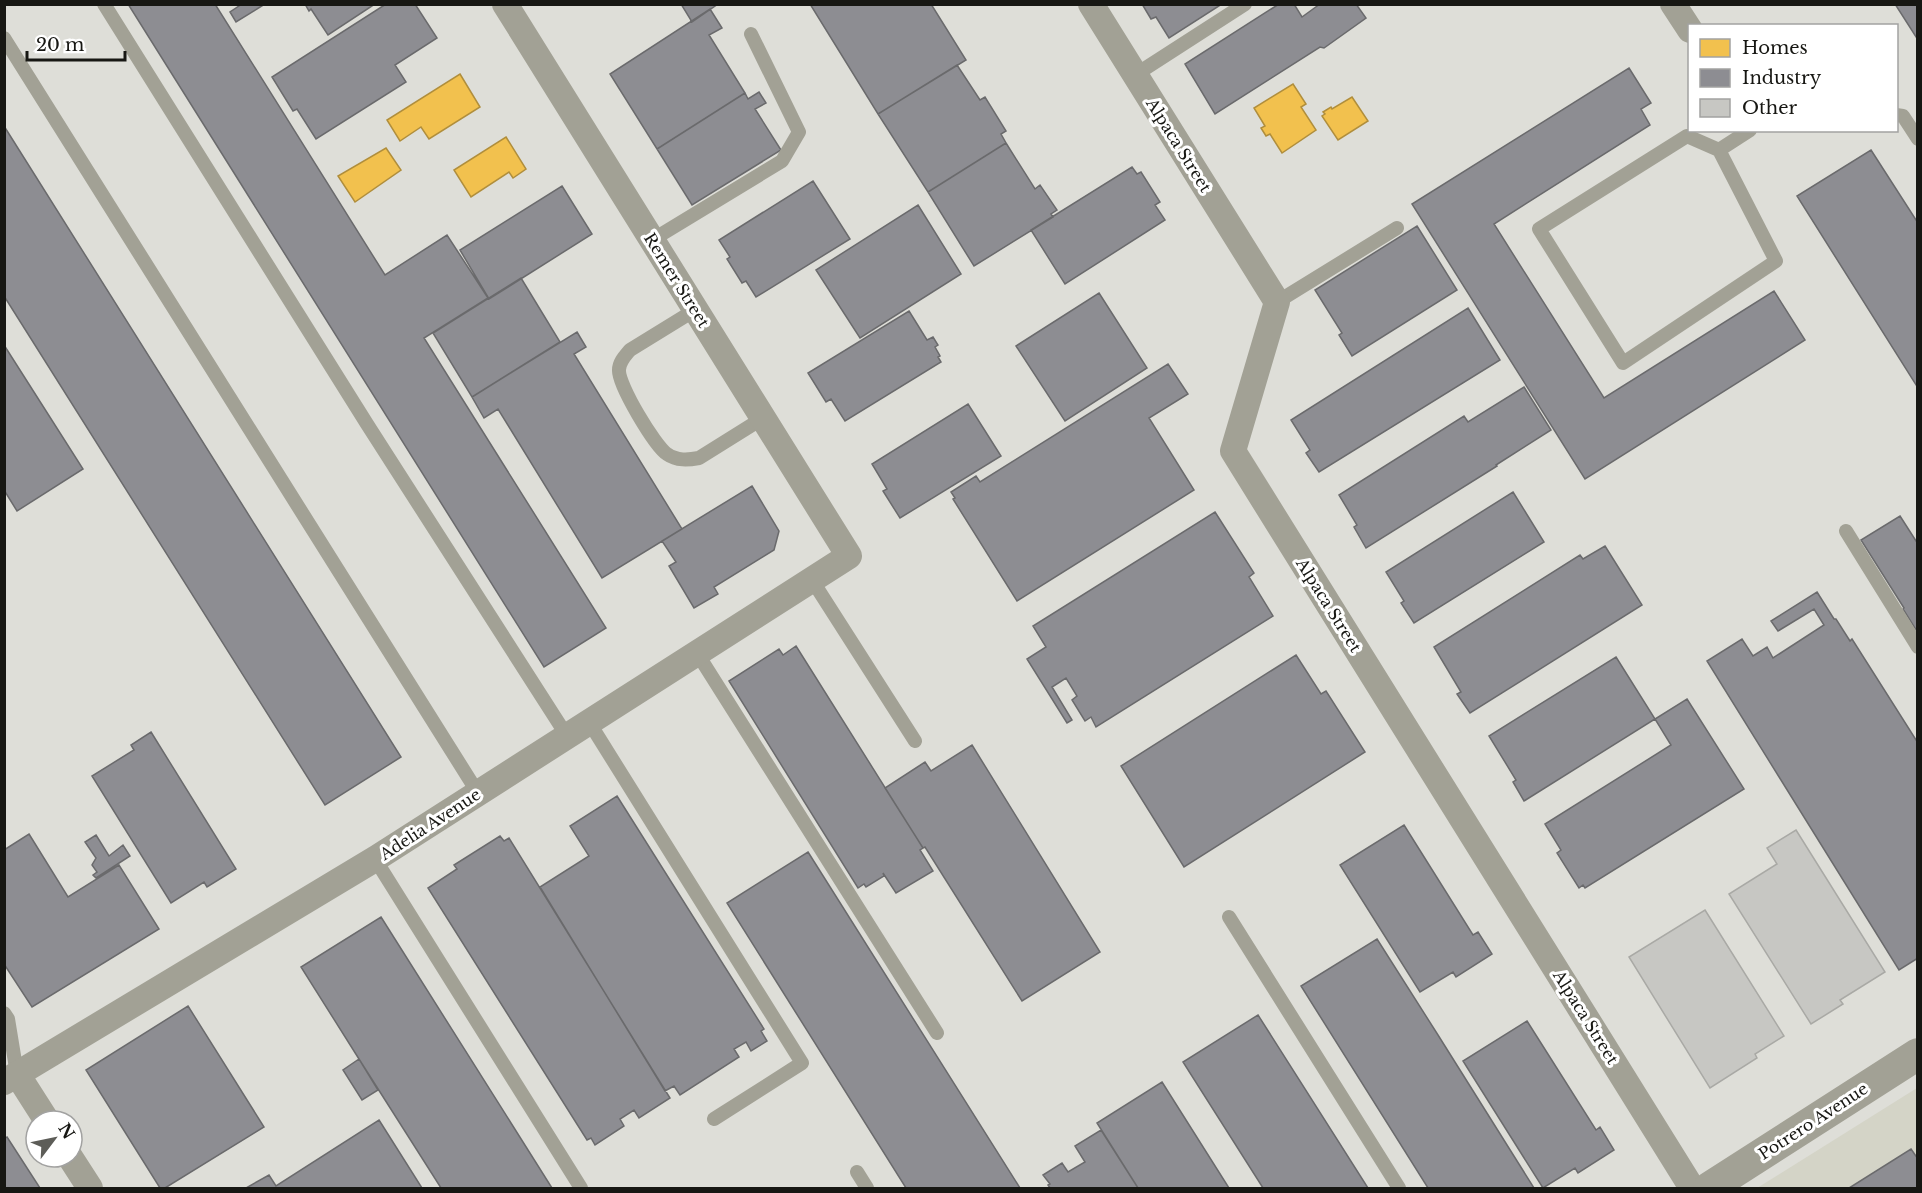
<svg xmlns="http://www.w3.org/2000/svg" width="1922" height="1193" viewBox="0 0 1922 1193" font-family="'Libre Baskerville',serif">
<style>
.built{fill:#d4d4c7}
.homes{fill:#f2c14e;stroke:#b08e3c;stroke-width:1.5}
.industry{fill:#8d8d92;stroke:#6a6a6c;stroke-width:1.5}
.building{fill:#c7c7c3;stroke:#a9a9a5;stroke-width:1.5}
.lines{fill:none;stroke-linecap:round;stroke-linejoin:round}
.service{stroke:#a2a195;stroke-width:14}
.minor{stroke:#a2a195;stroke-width:26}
.tertiary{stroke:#a2a195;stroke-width:32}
.labels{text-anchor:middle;stroke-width:6;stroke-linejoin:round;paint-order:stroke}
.street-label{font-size:16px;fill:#171713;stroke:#fff}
</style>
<rect width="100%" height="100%" fill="#deded8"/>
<path class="built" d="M1917 1088V1188H1757Z"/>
<path class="homes" d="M460 74 480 107 429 139 421 127 400 141 387 120Z
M1293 84 1306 104 1301 107 1316 130 1282 153 1270 134 1266 136 1261 128 1265 126 1254 108Z
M1352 97 1368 121 1338 140 1322 116 1325 114 1323 112 1331 107 1332 109Z
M506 137 526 169 513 178 509 172 471 197 454 170Z
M386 148 401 170 355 202 338 176Z"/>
<path class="industry" d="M128 4H215L385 275 447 235 488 298 424 338 606 628 544 667Z
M242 4H265L236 22 230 12Z
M305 4H375L328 35 311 9 309 11Z
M386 4H415L437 38 395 65 406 82 316 139 297 109 293 111 272 77Z
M681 4H718L692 22Z
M810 4H931L966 60 878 114Z
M1142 4H1222L1169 38 1156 17 1151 19Z
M1279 4H1294L1302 17 1320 4H1356L1366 18 1324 48 1320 47 1215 114 1185 64Z
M1895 4H1918V40Z
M710 9 722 28 709 35 745 93 657 149 610 74Z
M957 65 980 100 985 97 1006 131 1001 134 1006 143 928 192 878 114Z
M1629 68 1651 103 1641 109 1650 125 1494 224 1604 398 1774 291 1805 340 1585 479 1412 204Z
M759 92 766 103 755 109 781 150 692 205 657 149 745 93 748 99Z
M4 126 401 757 325 805 4 296Z
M1006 143 1035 189 1040 185 1057 210 1051 214 1053 217 974 266 928 192Z
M1871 150 1918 223V388L1797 196Z
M1132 167 1137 174 1141 172 1160 202 1155 205 1165 220 1065 284 1031 230Z
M813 181 850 239 756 297 746 281 742 283 727 259 730 257 719 240Z
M562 186 592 234 489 299 460 250Z
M918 205 961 274 860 338 816 270Z
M1417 226 1457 290 1352 356 1339 335 1342 333 1315 290Z
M521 278 560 342 472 397 433 333Z
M1099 293 1147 368 1065 421 1016 346Z
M1468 308 1500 360 1319 472 1306 453 1310 450 1291 420Z
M909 311 927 340 933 337 938 345 935 347 940 356 938 357 941 362 845 421 831 399 826 402 808 373Z
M577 332 586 347 574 354 682 529 602 578 498 409 484 418 472 397Z
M4 345 83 469 17 511 4 490Z
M1168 364 1188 394 1149 418 1194 490 1017 601 953 499 955 498 951 492 976 476 980 482Z
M1524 387 1551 430 1496 465 1497 466 1366 548 1354 527 1357 525 1339 495 1464 416 1468 422Z
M968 404 1001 456 900 518 883 491 887 489 872 464Z
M752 486 779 531 774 550 714 587 718 594 694 608 669 566 676 562 662 541Z
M1513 492 1544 542 1414 623 1401 603 1404 601 1386 572Z
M1215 512 1254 573 1249 577 1273 616 1096 727 1091 717 1085 721 1072 700 1077 696 1066 678 1052 687 1072 720 1067 723 1027 659 1046 647 1033 626Z
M1900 516 1918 544V633L1903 609 1904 608 1861 540Z
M1605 546 1642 605 1470 713 1457 694 1461 692 1434 647 1580 555 1583 559Z
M1817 592 1834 619H1836L1850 641 1852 639 1918 743V958L1899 970 1707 661 1742 639 1753 656 1767 647 1773 658 1824 625 1814 609 1778 631 1771 621Z
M796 646 923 848 920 850 933 871 896 893 883 873 884 876 866 887 864 884 858 888 729 681 779 649 783 655Z
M1296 655 1321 694 1326 691 1365 752 1184 867 1121 766Z
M1616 657 1655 719 1524 801 1513 782 1516 780 1489 736Z
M1687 699 1744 789 1585 888 1583 885 1579 888 1557 853 1561 850 1545 824 1671 745 1655 719Z
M151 732 236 869 207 887 204 882 171 903 92 776 134 750 131 745Z
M972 745 1100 952 1022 1001 925 847 923 848 885 788 925 762 931 771Z
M617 796 764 1029 761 1031 767 1041 751 1051 746 1042 734 1049 739 1057 680 1095 674 1086 665 1091 540 887 589 856 570 826Z
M1404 825 1473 935 1478 932 1492 954 1456 977 1453 972 1420 992 1340 865Z
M29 834 68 897 119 865 159 929 32 1007 4 964V850Z
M96 835 109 856 123 845 130 856 96 878 93 875 97 872 92 865 96 858 85 842Z
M500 836 504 841 509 838 670 1098 639 1118 634 1110 620 1119 624 1126 595 1145 591 1138 587 1140 428 888 457 869 454 865Z
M808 852 1020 1188H906L727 903Z
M381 917 552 1188H441L359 1059 301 967Z
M1377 939 1438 1035 1534 1188H1428L1301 986Z
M188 1006 264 1127 165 1188H160L86 1070Z
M1258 1015 1368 1188H1263L1183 1062Z
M1527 1021 1596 1130 1600 1127 1614 1150 1578 1173 1575 1168 1543 1188 1463 1061Z
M359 1059 378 1090 362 1100 343 1070Z
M1162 1082 1229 1188H1138L1097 1123Z
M379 1120 422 1188H246L269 1175 276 1186Z
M1101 1130 1138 1188H1050L1048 1185 1050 1184 1043 1175 1062 1163 1068 1172 1085 1162 1075 1146Z
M7 1137 40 1188H4V1139Z
M1911 1149 1918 1159V1188H1849Z"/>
<path class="building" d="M1796 830 1885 972 1840 1000 1843 1004 1811 1024 1729 894 1777 864 1767 848Z
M1705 910 1784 1036 1755 1054 1757 1058 1710 1088 1629 957Z"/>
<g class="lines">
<path class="service" d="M104 4 367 424 567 736
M4 38 478 793
M1135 75 1245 4
M1896 115 1903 116 1918 139
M1687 136 1719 150 1776 261 1623 363 1539 229Z
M1719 150 1750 130
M652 240 782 161 799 132 751 34
M1277 302 1397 228
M695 310 630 350C625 356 619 362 619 370 618 385 655 446 667 454 677 461 688 460 699 458L763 418
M1846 531 1918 647
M812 580 915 741
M697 653 937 1033
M589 722 802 1063 714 1119
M375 859 581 1188
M1229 917 1399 1188
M4 1013 8 1019 17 1074
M857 1172 867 1188"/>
<path class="minor" d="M1091 4 1277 302 1233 451 1692 1188
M1673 4 1690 30
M17 1074 47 1121
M4 1082 375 859 849 556 505 4
M70 1157 90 1188"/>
<path class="tertiary" d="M1709 1188 1918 1054"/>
</g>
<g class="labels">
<g class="street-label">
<text transform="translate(1179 145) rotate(58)" y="6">Alpaca Street</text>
<text transform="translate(677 280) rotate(58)" y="6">Remer Street</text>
<text transform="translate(1329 605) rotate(58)" y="6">Alpaca Street</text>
<text transform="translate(430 824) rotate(-33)" y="6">Adelia Avenue</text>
<text transform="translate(1586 1017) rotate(58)" y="6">Alpaca Street</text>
<text transform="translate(1813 1121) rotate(-33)" y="6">Potrero Avenue</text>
</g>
</g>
<rect width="1922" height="1193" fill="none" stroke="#171713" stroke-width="12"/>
<rect x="1688" y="24" width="210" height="108" fill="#ffffff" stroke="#a2a2a1" stroke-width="1.5"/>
<rect x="1700" y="39" width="30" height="18" fill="#f2c14e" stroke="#a2a2a1" stroke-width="1.5"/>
<text x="1742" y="54" font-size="18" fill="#171713">Homes</text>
<rect x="1700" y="69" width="30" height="18" fill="#8d8d92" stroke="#a2a2a1" stroke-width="1.5"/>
<text x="1742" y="84" font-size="18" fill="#171713">Industry</text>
<rect x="1700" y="99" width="30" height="18" fill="#c7c7c3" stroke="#a2a2a1" stroke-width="1.5"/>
<text x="1742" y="114" font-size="18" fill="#171713">Other</text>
<g transform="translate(54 1139) rotate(58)"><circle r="28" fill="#ffffff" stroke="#a2a2a1" stroke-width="1.5"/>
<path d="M0-4.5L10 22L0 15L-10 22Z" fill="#5d5d58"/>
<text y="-9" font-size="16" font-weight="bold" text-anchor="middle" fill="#171713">N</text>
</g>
<path d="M27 51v9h98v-9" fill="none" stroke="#171713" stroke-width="3"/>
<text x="36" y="51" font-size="18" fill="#171713" stroke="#ffffff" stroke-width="4.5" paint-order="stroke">20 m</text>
</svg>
